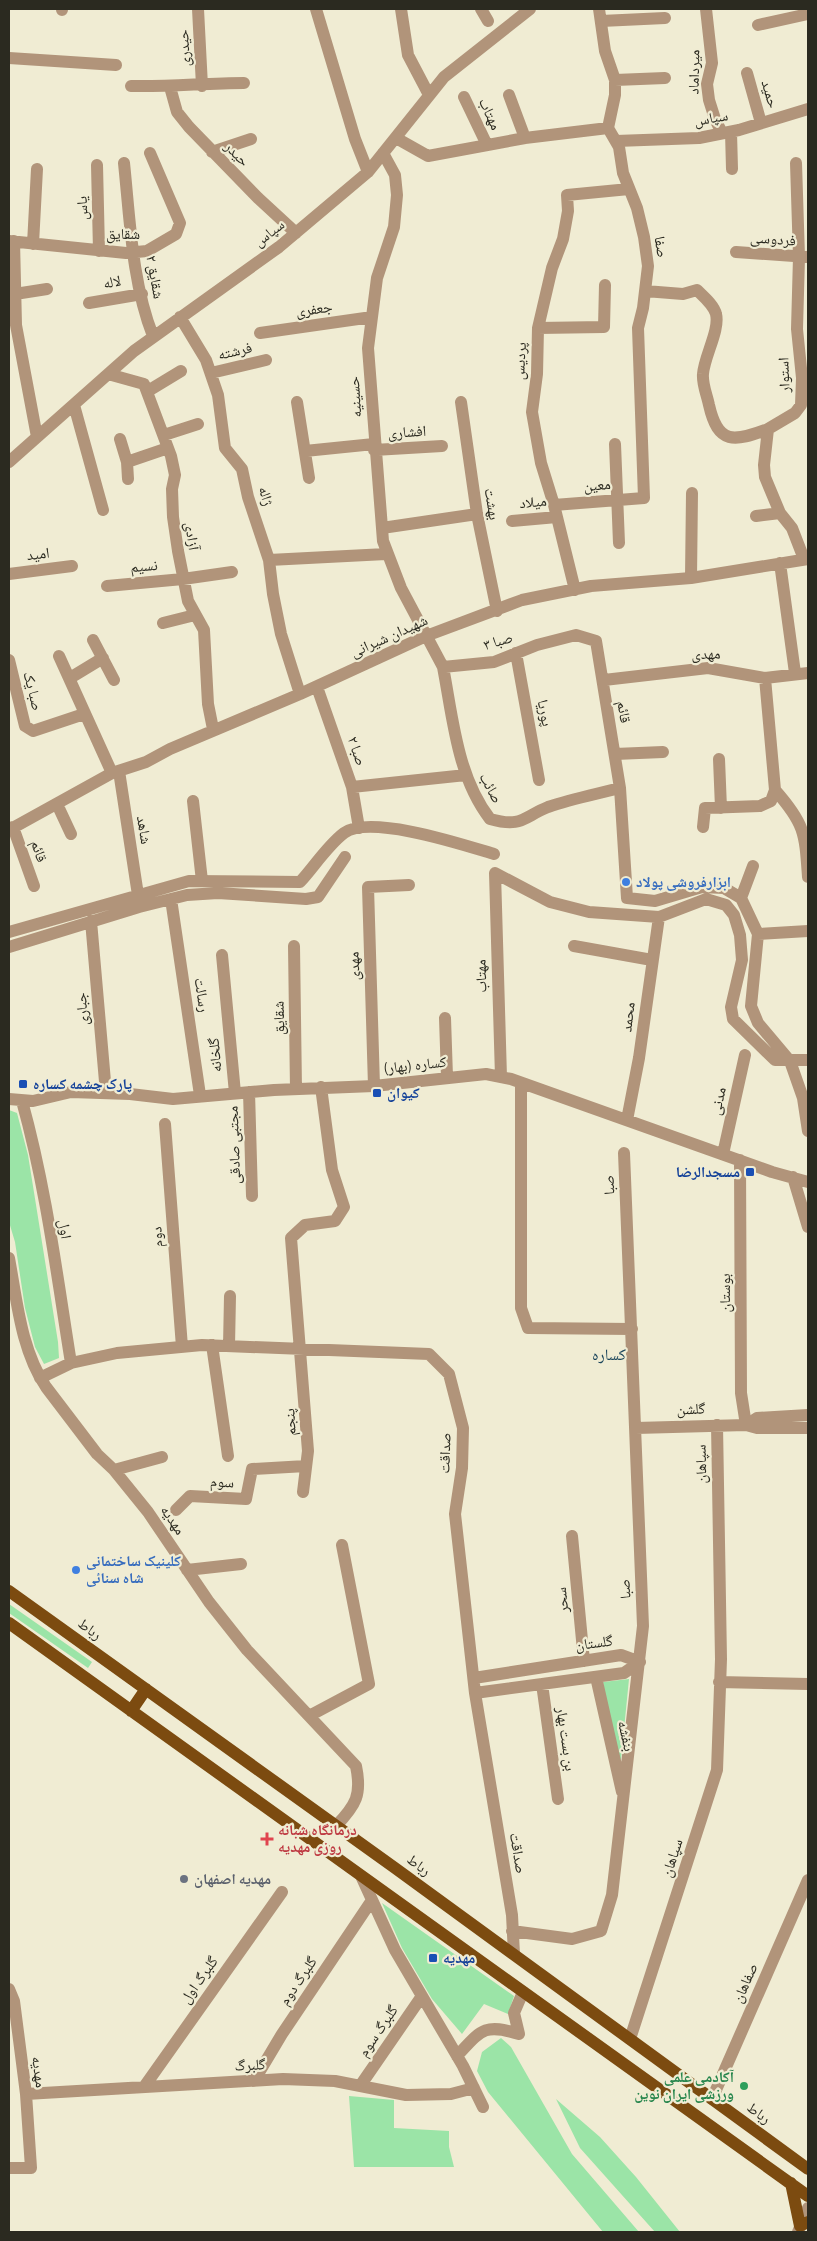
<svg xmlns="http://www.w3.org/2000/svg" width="817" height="2241" viewBox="0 0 817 2241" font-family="'Source Sans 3','Noto Naskh Arabic',sans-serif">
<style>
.green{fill:#9be4a7}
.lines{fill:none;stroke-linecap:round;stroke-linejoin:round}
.minor{stroke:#b1947a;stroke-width:12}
.major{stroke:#7c4b10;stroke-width:12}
.shop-dot{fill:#3f7fe0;stroke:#f0ecd3;stroke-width:2}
.transit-dot{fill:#1a4fb4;stroke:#f0ecd3;stroke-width:2}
.health-dot{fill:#e0444e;stroke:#f0ecd3;stroke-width:2}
.worship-dot{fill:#6b7280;stroke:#f0ecd3;stroke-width:2}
.leisure-dot{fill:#2e9e5b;stroke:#f0ecd3;stroke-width:2}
.labels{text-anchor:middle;stroke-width:4.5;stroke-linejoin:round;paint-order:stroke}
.street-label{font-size:15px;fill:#2b2a20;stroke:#f0ecd3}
.shop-label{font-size:15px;font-weight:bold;fill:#366cbe;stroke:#f0ecd3;text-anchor:start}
.transit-label{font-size:15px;font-weight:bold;fill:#164399;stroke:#f0ecd3;text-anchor:start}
.health-label{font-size:15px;font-weight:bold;fill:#be3a42;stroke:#f0ecd3;text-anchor:start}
.worship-label{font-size:15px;font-weight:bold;fill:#5b616d;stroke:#f0ecd3;text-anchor:start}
.leisure-label{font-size:15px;font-weight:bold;fill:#27864d;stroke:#f0ecd3;text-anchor:end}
.neighbourhood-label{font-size:16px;fill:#1b455b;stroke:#f0ecd3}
</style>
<rect width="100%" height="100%" fill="#f0ecd3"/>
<path class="green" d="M9 1110 17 1113 28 1155 58 1342 59 1358 44 1364 35 1347 25 1308 15 1242 9 1222Z
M9 1604 92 1662 88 1668 9 1613Z
M629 1679 619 1779 603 1682Z
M382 1903 514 1996 508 2014 484 2004 462 2034 432 1999 402 1948Z
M501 2038 511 2047 572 2154 639 2232H603L488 2092 477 2071 482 2052Z
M349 2096 394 2100V2128L449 2131V2147L454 2167H354Z
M556 2099 600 2137 636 2177 680 2232H655L580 2148Z"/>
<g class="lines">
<path class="minor" d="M198 9 202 86
M316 9 355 139 368 172
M401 9 408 55 429 95
M481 9 488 21
M706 9 712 63 707 84 709 100 715 119 722 133
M62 10V9
M601 21 665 18
M758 25 808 14
M9 58 116 65
M747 73 761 123
M615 80 665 78
M131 86C169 87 206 83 244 83
M170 87 177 112 189 127 258 198 296 233
M509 95 525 138
M464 97 487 145
M731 132 732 169
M396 138 428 156 525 138 608 128
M616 141 699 138 739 130 808 109
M212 152 251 139
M383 153 395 175 397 195 394 227 377 278 368 348 383 541 401 588 443 667 494 662 537 645 576 635 596 641 620 788 627 898 655 901 702 887 724 888 741 898 758 934 751 1006 758 1023 790 1061 803 1098 808 1131
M124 163C130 220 132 283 153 336
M796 163 799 257 797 329 802 378 801 405 795 413 768 429 764 465 765 477 780 513 792 528 804 559
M97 165 99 251
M9 241 126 253 147 251 176 234 180 223 150 153
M14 241 16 325 37 437
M33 244 37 169
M736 252 808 257
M645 291 683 294 697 290C703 296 714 305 716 314 720 330 704 357 703 374 702 384 707 395 709 405 718 445 734 442 768 429
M15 294 47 289
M89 303 142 294
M180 317 206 360 218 395 225 448 242 469 248 497 269 560 273 594 281 634 300 694
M538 328 604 327 605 285
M260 333 372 317
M211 373 266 360
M108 374 144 384 171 456 175 475 172 489 173 517 178 551 188 601 204 630 208 704 213 729
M148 391 181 371
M297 402 309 478
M461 402 477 514 497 611
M74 405 103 510
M164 435 198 424
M120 439 127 462 128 479
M615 444 619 543
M374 450 442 446
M305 451 374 444
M9 462 134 351 279 247 368 172 444 77 530 9
M127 462 168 448
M554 505 644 498 638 328 643 308 648 266 644 237 637 208 623 173 619 147 608 128 615 95V80L605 51 599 9
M756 516 780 513
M512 521 557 517
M382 528 477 514
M269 560 386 554
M780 563 795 673
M9 574 72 566
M691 578 692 493
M107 586 183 579 232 572
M575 590 554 505 541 463 532 412 537 374 538 328 552 268 563 239 568 211 567 195 629 189
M163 623 195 615
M93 640 114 680
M516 653 539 780
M59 656 112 773
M9 660 25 726 33 731 84 714
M443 667C453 719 457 776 490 819 522 828 523 817 548 807 571 799 597 794 620 788
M70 678 103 658
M604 680 708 668 765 678 808 673
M317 687 352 787 359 828
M615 754 663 752
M719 759 721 808
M119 771 138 895
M352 787 466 775
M775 790C805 824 805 833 808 877
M193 801 202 881
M57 804 71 834
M13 827 34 886
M703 827 705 808 760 806 771 801 775 790 765 678
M9 830 112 773 146 762 170 749 300 694 426 636 522 600 591 586 691 578 808 559
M741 898 753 866
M171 899 200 1095
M91 921 106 1093
M9 932 189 881 300 882C314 867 327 846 344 833 370 814 464 845 494 854
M758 934 808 931
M294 946 296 1089
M574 946 652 960
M9 947 139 907 187 895 218 893 306 899 318 897 345 857
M222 955 235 1093
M445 1018 447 1077
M501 1077 495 873 550 902 589 912 659 917 706 899 726 905 734 915 740 935 742 960 731 1007 733 1019 775 1060H808
M521 1083V1308L528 1328 632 1329
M374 1086 368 887 409 885
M249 1092 252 1196
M9 1099 33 1101 71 1092 130 1094 173 1099 274 1090 374 1086 486 1074 511 1079 772 1172 808 1182
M22 1101C46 1187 57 1276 71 1363
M627 1120 639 1058 659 917
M165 1124 182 1347
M723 1154 745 1055
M793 1177 808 1227
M9 1258C17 1301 21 1350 46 1387L97 1454 114 1470 148 1512 209 1602 247 1650 356 1766C362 1795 356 1805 336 1826
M212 1345 228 1456
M229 1346 230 1296
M40 1378 71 1363 117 1353 202 1345 429 1354 449 1374 463 1428 462 1468 455 1514 475 1693 512 1915 514 1954
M808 1415 757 1418 746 1425 757 1428H808
M636 1428 746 1425 741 1393 740 1160
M114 1470 162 1457
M303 1492 308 1451 291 1238 305 1225 335 1221 344 1207 332 1170 321 1087
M176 1510 190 1496 246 1499 252 1469 306 1466
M572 1536 584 1661
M187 1570 241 1564
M596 1677 622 1792
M474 1678 621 1655 640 1662
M719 1682 808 1684
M542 1684 558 1799
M475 1693 624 1673 640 1662
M309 1716 369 1684 342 1545
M362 1878 395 1950 463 2066 483 2107
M512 1931 572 1939 601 1931 612 1895 643 1626 624 1153
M9 1989 14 2001 26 2094 31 2168H9
M630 2039 717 1770 721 1659 717 1425
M457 2056C481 2030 484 2023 519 2034L514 2013 523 1992
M254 2081 282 2034 372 1900
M360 2086 422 1996
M144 2087 282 1892
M26 2094 283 2079 335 2081 406 2095 451 2094 474 2088
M712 2099 808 1880
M798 2232 808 2208"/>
<path class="major" d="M9 1591 395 1868 808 2169
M9 1623 808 2196
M131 1711 146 1689
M791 2183 800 2226 808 2222"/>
</g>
<g class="shop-dot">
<circle cx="626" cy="882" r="5"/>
<circle cx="76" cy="1570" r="5"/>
</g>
<g class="transit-dot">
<rect x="18" y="1079" width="10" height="10" rx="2.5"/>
<rect x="372" y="1088" width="10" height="10" rx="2.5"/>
<rect x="745" y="1167" width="10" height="10" rx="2.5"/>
<rect x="428" y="1953" width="10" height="10" rx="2.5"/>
</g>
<path class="health-dot" d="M264.5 1831.5h5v5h5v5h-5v5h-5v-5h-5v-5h5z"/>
<circle class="worship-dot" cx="184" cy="1879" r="5"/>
<circle class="leisure-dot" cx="744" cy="2086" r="5"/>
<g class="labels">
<g class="street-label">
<text transform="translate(184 48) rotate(-93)" y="5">حیدری</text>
<text transform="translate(694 72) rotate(-89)" y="5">میرداماد</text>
<text transform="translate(770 94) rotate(74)" y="5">حمید</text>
<text transform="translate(490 114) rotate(65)" y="5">مهتاب</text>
<text transform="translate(711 118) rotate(-10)" y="5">سپاس</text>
<text transform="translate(237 154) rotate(46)" y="5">حیدر</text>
<text transform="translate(82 208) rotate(-92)" y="5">یاس</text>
<text transform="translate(269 233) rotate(-38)" y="5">سپاس</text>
<text x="123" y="239">شقایق</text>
<text transform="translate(773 239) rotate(4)" y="5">فردوسی</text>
<text transform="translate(661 247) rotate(82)" y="5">صفا</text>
<text transform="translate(155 277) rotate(80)" y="5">شقایق ۲</text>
<text transform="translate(112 282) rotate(-10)" y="5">لاله</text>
<text transform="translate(314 309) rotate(-8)" y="5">جعفری</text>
<text transform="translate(235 351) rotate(-13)" y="5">فرشته</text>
<text transform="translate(520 361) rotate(-87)" y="5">پردیس</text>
<text transform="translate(784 375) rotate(-92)" y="5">استوار</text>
<text transform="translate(355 397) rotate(-94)" y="5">حسینیه</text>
<text transform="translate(407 432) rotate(-4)" y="5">افشاری</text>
<text transform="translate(597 485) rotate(-5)" y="5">معین</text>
<text transform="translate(266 496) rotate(73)" y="5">ژاله</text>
<text transform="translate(533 502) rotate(-5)" y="5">میلاد</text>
<text transform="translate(492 504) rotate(81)" y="5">بهشت</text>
<text transform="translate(192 536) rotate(82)" y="5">آزادی</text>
<text transform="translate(38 554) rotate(-7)" y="5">امید</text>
<text transform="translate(144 566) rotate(-5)" y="5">نسیم</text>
<text transform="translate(389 636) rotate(-24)" y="5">شهیدان شیرانی</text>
<text transform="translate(498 641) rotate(-17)" y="5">صبا ۳</text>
<text transform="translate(706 654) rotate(-1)" y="5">مهدی</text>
<text transform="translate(33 691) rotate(76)" y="5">صبا یک</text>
<text transform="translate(624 712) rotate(81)" y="5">قائم</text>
<text transform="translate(545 713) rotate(79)" y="5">پوریا</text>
<text transform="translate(357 751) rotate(71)" y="5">صبا ۲</text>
<text transform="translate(491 788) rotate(62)" y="5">صائب</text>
<text transform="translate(144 830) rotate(81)" y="5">شاهد</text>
<text transform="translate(39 851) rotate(71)" y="5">قائم</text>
<text transform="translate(354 966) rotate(-92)" y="5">مهدی</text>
<text transform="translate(481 976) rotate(-92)" y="5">مهتاب</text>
<text transform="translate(202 995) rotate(82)" y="5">رسالت</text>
<text transform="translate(82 1009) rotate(-95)" y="5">جباری</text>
<text transform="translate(628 1017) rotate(-83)" y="5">محمد</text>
<text transform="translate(279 1018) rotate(-91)" y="5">شقایق</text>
<text transform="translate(215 1055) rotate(-95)" y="5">گلخانه</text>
<text transform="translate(415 1065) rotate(-6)" y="5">کساره (بهار)</text>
<text transform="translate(718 1101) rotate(-77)" y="5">مدنی</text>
<text transform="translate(234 1145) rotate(-92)" y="5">مجتبی صادقی</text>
<text transform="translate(609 1185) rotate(-92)" y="5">صبا</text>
<text transform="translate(65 1229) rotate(81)" y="5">اول</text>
<text transform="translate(157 1237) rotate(-94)" y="5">دوم</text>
<text transform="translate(725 1293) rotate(-90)" y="5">بوستان</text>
<text transform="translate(691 1409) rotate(-2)" y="5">گلشن</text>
<text transform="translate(290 1422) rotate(-93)" y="5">پنجم</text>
<text transform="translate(445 1453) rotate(-88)" y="5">صداقت</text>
<text transform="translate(701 1464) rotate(-91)" y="5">سپاهان</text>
<text transform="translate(222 1482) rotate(3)" y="5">سوم</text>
<text transform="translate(173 1520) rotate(56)" y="5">مهدیه</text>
<text transform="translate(625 1589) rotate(-93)" y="5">صبا</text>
<text transform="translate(562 1600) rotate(-96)" y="5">سحر</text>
<text transform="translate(90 1629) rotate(36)" y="5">رباط</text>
<text transform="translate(594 1643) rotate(-8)" y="5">گلستان</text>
<text transform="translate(626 1736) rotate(77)" y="5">بنفشه</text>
<text transform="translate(566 1739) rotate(82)" y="5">بن بست بهار</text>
<text transform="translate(518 1853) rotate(81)" y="5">صداقت</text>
<text transform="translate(672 1858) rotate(-72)" y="5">سپاهان</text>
<text transform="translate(419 1865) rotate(36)" y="5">رباط</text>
<text transform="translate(199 1980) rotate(-55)" y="5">گلبرگ اول</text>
<text transform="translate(298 1981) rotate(-56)" y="5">گلبرگ دوم</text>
<text transform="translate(745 1983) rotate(-66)" y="5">صفاهان</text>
<text transform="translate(378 2031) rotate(-56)" y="5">گلبرگ سوم</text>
<text transform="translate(250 2065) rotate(-3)" y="5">گلبرگ</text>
<text transform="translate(39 2072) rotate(83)" y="5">مهدیه</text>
<text transform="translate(759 2113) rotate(36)" y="5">رباط</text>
</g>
<g class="shop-label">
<text x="636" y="887">ابزارفروشی پولاد</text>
<text x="86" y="1566">کلینیک ساختمانی<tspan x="86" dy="17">شاه سنائی</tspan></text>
</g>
<g class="transit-label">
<text x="33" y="1089">پارک چشمه کساره</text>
<text x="387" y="1098">کیوان</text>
<text x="740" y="1177" text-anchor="end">مسجدالرضا</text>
<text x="443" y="1963">مهدیه</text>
</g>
<g class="health-label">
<text x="278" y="1835">درمانگاه شبانه<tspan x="278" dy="17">روزی مهدیه</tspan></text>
</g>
<g class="worship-label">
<text x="194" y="1884">مهدیه اصفهان</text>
</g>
<g class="leisure-label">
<text x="734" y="2082">آکادمی علمی<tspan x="734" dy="17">ورزشی ایران نوین</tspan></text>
</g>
<g class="neighbourhood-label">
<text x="609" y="1360">کساره</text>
</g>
</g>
<rect width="817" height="2241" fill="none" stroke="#2b2a20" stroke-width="20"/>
</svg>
